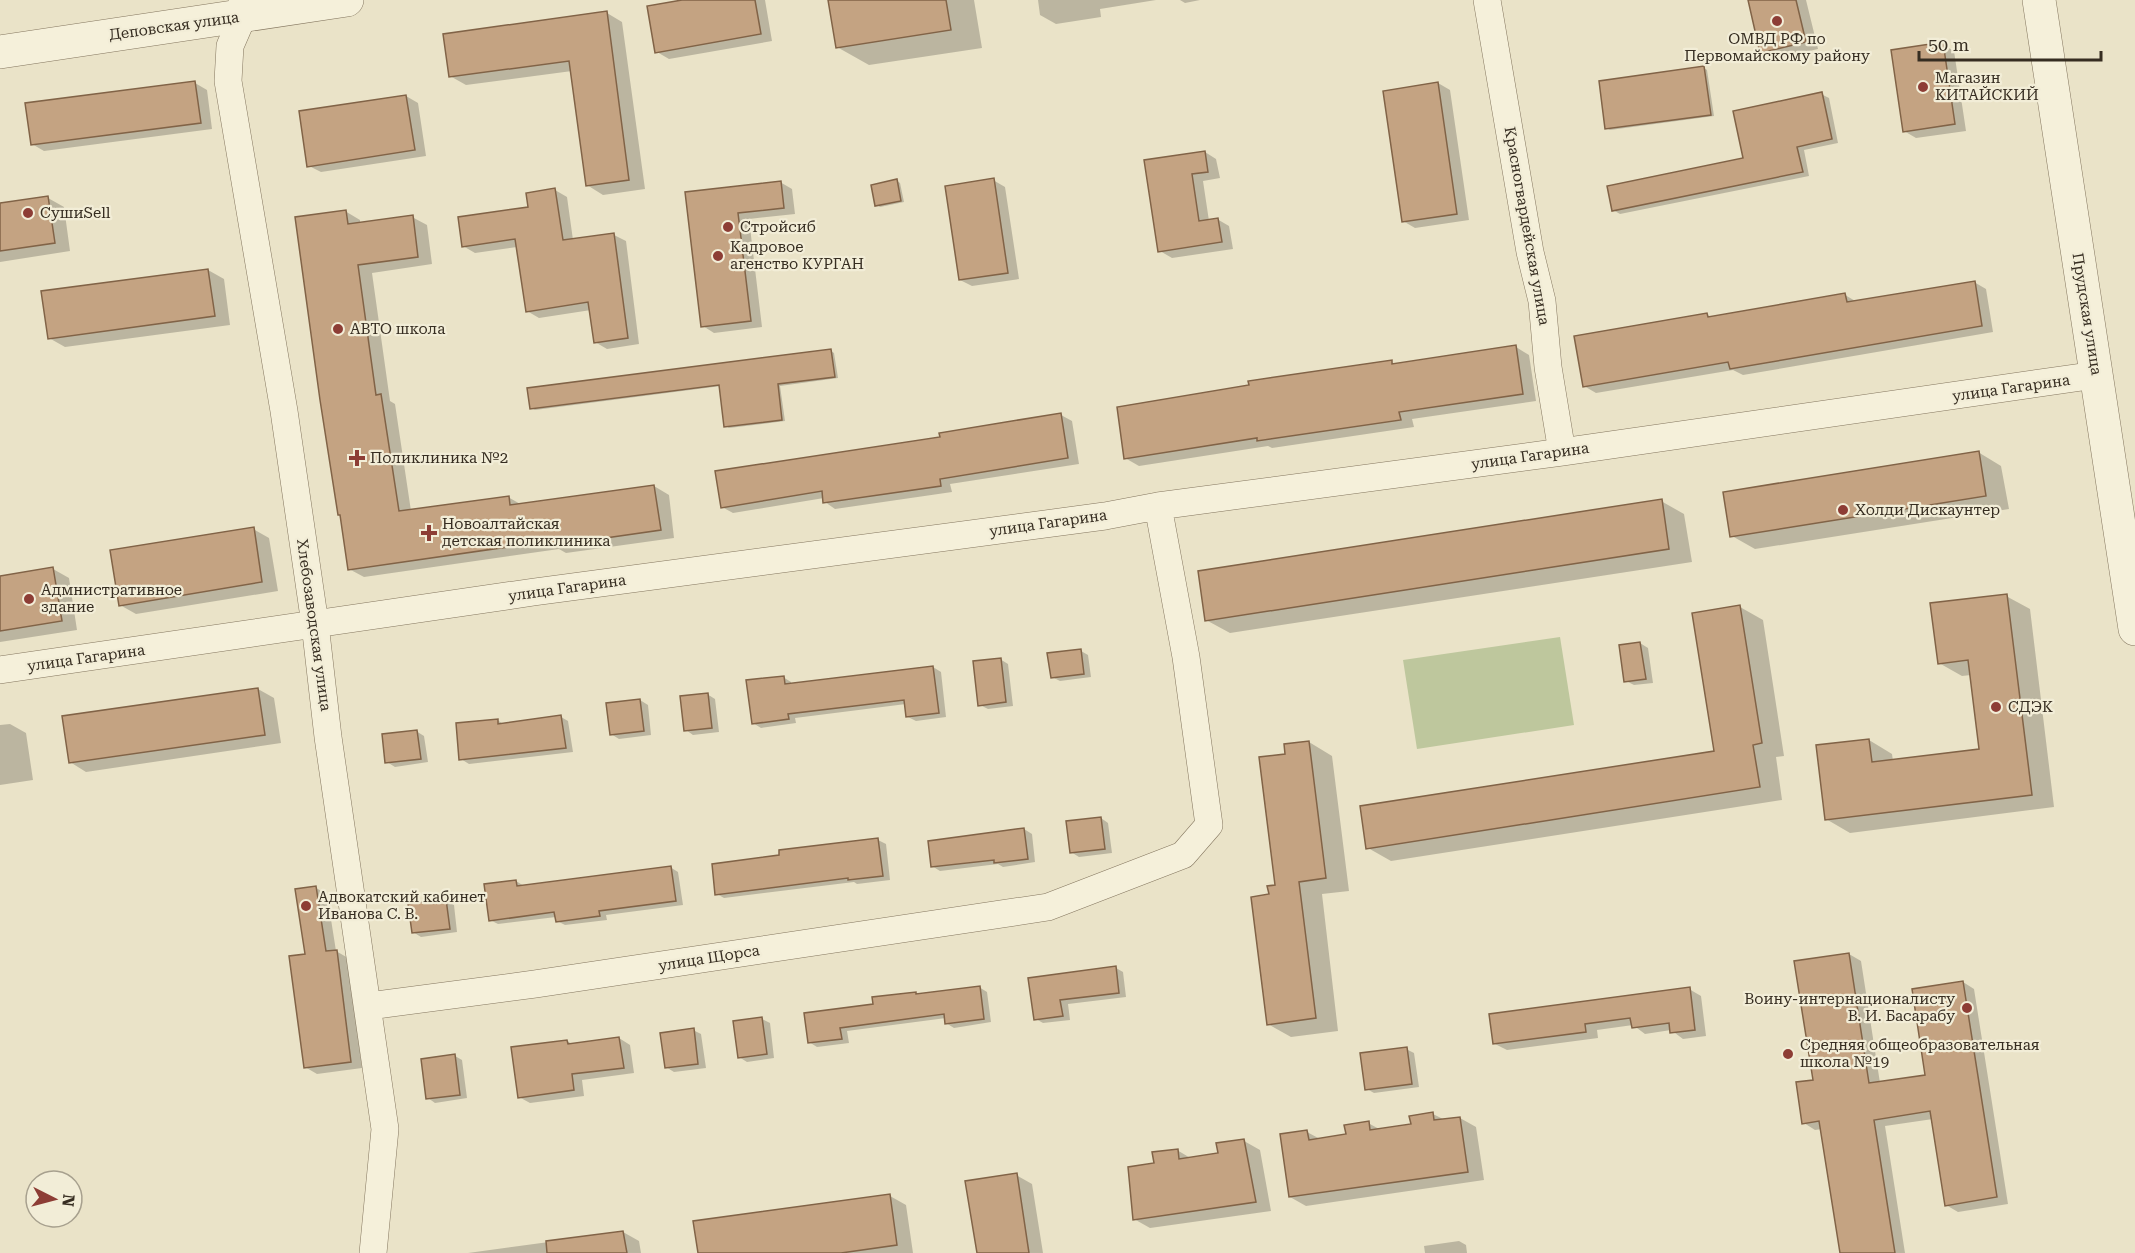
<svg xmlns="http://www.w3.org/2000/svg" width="2135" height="1253" viewBox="0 0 2135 1253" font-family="'Roboto Serif',serif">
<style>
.green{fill:#bec79d}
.shadow{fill:#0003}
.building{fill:#c4a382;stroke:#816347;stroke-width:1.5}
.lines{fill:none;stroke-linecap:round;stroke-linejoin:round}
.minor-casing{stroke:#84765f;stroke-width:28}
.tertiary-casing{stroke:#84765f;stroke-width:34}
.minor{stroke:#f5f0da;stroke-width:27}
.tertiary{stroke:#f5f0da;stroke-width:33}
.poi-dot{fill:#8d3d35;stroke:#f2edd7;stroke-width:2}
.labels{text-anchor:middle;stroke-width:4.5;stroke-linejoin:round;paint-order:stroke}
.street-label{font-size:15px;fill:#362d21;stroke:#f2edd7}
.poi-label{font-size:15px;fill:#362d21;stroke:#f2edd7;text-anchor:start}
</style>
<rect width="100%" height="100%" fill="#eae3c8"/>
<path class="green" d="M1560 637 1574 725 1417 749 1403 660Z"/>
<path class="shadow" d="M691 0H765L772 41 669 59 657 52Z
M830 0H974L982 48 869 65 837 47Z
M1038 0H1156L1100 9 1101 17 1056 24 1040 15Z
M1180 0H1200L1185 3Z
M1749 0H1806L1818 49 1774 59 1762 52Z
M607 13 622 22 645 189 603 195 587 185 572 71 466 85 450 76Z
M1942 44 1954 51 1966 131 1916 138 1904 131Z
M1704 68 1707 70 1714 116 1610 130 1606 128Z
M195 83 207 90 212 129 44 151 32 144Z
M1438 83 1450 90 1469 220 1415 228 1403 221Z
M1821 94 1829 98 1838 143 1804 150 1809 176 1620 214 1613 210 1745 159Z
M406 96 418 103 426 156 321 172 309 166Z
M1205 152 1216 159 1220 178 1203 181 1209 221 1217 219 1229 226 1233 249 1172 258 1160 251 1146 161Z
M993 180 1005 187 1019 279 972 286 960 280Z
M897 181 900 183 904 202 880 207 877 205Z
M780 182 792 189 795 214 749 219 762 327 714 333 703 326 687 193Z
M555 190 567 197 573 240 614 235 626 241 639 344 607 349 595 342 591 310 539 318 527 311 517 247 475 253 463 246 530 208Z
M48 198 64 207 70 251 0 262V205Z
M345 211 360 220V224L412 217 427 225 432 264 372 273 390 401 395 404 411 511 508 497 522 505 654 486 669 495 674 538 566 553 559 549 364 577 349 569Z
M208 270 224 279 230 325 65 347 49 338Z
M1974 282 1986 289 1993 332 1743 375 1733 370 1596 393 1584 386 1707 315 1712 318 1845 295 1857 302Z
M1516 347 1529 355 1536 401 1412 419 1414 427 1272 448 1268 446 1139 466 1125 458 1392 362 1396 365Z
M831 351 834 353 838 378 780 386 785 421 729 428 726 426 721 386 535 410 531 408Z
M1061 415 1072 421 1079 464 950 484 952 492 835 509 825 502 824 498 733 513 722 507 941 438Z
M1978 452 2001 466 2009 509 1755 549 1732 536Z
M1661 501 1684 514 1692 562 1230 633 1206 620Z
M253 529 269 538 278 591 136 614 120 605Z
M53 569 69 578 77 630 0 642V578Z
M2006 596 2030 609 2054 807 1850 833 1826 819 1869 740 1892 754 1893 761 1980 750 1971 675 1962 676 1939 663Z
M1740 607 1763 620 1784 756 1776 757 1782 800 1391 861 1368 848 1715 752Z
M1640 643 1648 648 1653 683 1634 685 1626 681 1621 646Z
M1081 651 1088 655 1091 677 1060 681 1052 677Z
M1000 659 1008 664 1013 706 988 709 980 705Z
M933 667 941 672 946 717 916 721 908 717 906 704 795 718 796 723 761 728 753 723 783 677 791 682V685Z
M258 689 274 698 281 743 86 772 70 762Z
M707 694 715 699 719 732 693 735 686 730Z
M640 700 648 705 651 735 619 739 611 734Z
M561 717 568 721 573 752 469 764 461 759 497 720 505 725Z
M10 724 26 733 33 780 0 785V725Z
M416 731 424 736 428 762 395 767 387 762Z
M1309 742 1332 756 1349 891 1322 894 1338 1031 1291 1037 1268 1024 1270 896 1277 886 1287 755Z
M1101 818 1108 823 1112 853 1079 857 1071 852Z
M1024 829 1032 834 1035 862 1003 867 998 864 940 871 932 866Z
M878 840 886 844 890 880 857 884 854 882 724 898 717 894Z
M670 867 678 872 683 905 606 915 607 920 565 925 557 921 556 917 498 924 490 920 516 881 524 886Z
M316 888 327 894 336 951 348 958 362 1068 317 1074 305 1067 306 955Z
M446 901 454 905 457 932 421 937 413 932Z
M1849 954 1861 961 1880 1083 1927 1076 1963 982 1974 989 2008 1204 1958 1212 1946 1205 1933 1119 1885 1126 1905 1253H1841L1822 1129 1815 1130 1804 1123Z
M1116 968 1123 972 1126 997 1068 1004 1070 1020 1043 1023 1036 1019 1030 979Z
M979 987 987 992 991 1022 954 1028 946 1023V1018L847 1031 849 1043 817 1047 809 1042 874 1005 916 993 919 995Z
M1689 989 1701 996 1706 1036 1683 1039 1671 1030 1645 1034 1633 1025 1597 1030 1598 1038 1507 1050 1495 1044Z
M762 1019 770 1023 774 1058 747 1062 739 1057Z
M693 1030 701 1034 706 1068 674 1072 666 1067Z
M619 1038 630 1045 634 1073 582 1080 584 1096 530 1103 519 1097 567 1041 572 1044Z
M1406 1049 1414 1053 1419 1087 1374 1093 1367 1089Z
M455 1056 462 1060 467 1098 435 1103 428 1098Z
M1433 1114 1445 1120 1460 1118 1476 1127 1484 1180 1306 1206 1290 1197 1307 1132 1320 1139 1347 1135 1368 1123 1381 1130 1413 1125Z
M1244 1141 1260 1150 1271 1211 1150 1228 1134 1219 1155 1164 1177 1150 1192 1159 1220 1154Z
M1016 1175 1032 1184 1043 1253H978Z
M890 1196 906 1205 913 1253H699Z
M623 1232 639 1241 641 1253H468Z
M1459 1241 1466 1245 1467 1253H1425L1424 1246Z"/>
<path class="building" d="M682 0H755L761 34 655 53 647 6Z
M828 0H946L951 30 836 48Z
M1748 0H1796L1806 42 1760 53Z
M607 11 629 180 586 186 569 61 449 77 443 34Z
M1943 42 1955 124 1903 132 1891 50Z
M1704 66 1711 115 1605 129 1599 81Z
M195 81 201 123 31 145 25 103Z
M1438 82 1457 214 1402 222 1383 91Z
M1822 92 1832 139 1797 147 1803 172 1612 211 1607 186 1743 158 1733 111Z
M406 95 415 150 307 167 299 111Z
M1205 151 1208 172 1192 174 1199 221 1218 218 1222 242 1158 252 1144 160Z
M994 178 1008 273 959 280 945 186Z
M897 179 901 201 875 206 871 185Z
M781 181 784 208 738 213 751 321 701 327 685 192Z
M555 188 563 240 614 233 628 338 594 343 588 302 526 312 515 239 462 247 458 217 528 207 526 193Z
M48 196 55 243 0 251V203Z
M346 210 348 224 413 215 418 257 358 265 376 395 381 394 399 511 509 496 510 505 654 485 661 530 550 546 549 541 348 570 340 515H338L320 400 295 217Z
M208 269 215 316 48 339 41 291Z
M1975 281 1982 326 1730 369 1728 362 1583 387 1574 336 1707 313 1708 317 1845 293 1847 302Z
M1516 345 1523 394 1399 412 1401 420 1257 441V438L1124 459 1117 407 1249 385 1248 381 1392 360V364Z
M831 349 835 377 778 384 782 420 724 427 719 385 530 409 527 388Z
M1061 413 1068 458 940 479 941 486 823 503 822 491 721 508 715 471 940 437 939 433Z
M1979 451 1986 496 1730 537 1723 492Z
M1662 499 1669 549 1205 621 1198 571Z
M254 527 262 582 119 606 110 550Z
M53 567 62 621 0 631V576Z
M2007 594 2032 795 1825 820 1816 745 1869 739 1872 762 1979 749 1968 660 1938 664 1930 603Z
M1740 605 1762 743 1753 745 1760 787 1366 849 1360 806 1714 751 1692 613Z
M1640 642 1646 679 1624 682 1619 645Z
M1081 649 1084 674 1051 678 1047 653Z
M1001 658 1006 702 978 706 973 661Z
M933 666 939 713 906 717 904 700 788 714 789 719 752 724 746 680 784 676 785 684Z
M258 688 265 735 69 763 62 716Z
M708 693 712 728 684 731 680 696Z
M640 699 644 731 610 735 606 703Z
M561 715 566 748 459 760 456 723 498 719V724Z
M417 730 421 759 385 763 382 734Z
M1309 741 1326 878 1299 882 1316 1018 1267 1025 1251 897 1269 894 1267 886 1275 885 1259 757 1285 754 1284 744Z
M1101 817 1105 849 1070 853 1066 821Z
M1024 828 1028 859 994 863V860L931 867 928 841Z
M878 838 883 876 848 880V878L715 895 712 864 779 855V850Z
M671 866 676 901 599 911 600 916 556 922 554 912 489 921 484 884 516 880 517 886Z
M316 886 326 951 337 950 351 1062 304 1068 289 956 305 954 295 889Z
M446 899 450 929 412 933 408 904Z
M1849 953 1869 1083 1925 1075 1912 989 1963 981 1997 1197 1945 1206 1930 1111 1874 1120 1895 1253H1840L1819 1121 1802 1124 1796 1082 1813 1080 1794 961Z
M1116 966 1119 993 1060 1000 1063 1016 1034 1020 1028 978Z
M980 986 984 1019 945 1024 944 1014 840 1028 842 1039 808 1043 804 1013 873 1004 872 997 916 992V994Z
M1690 987 1695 1030 1670 1033 1669 1023 1632 1028 1630 1018 1585 1024 1586 1032 1493 1044 1489 1014Z
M762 1017 767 1054 738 1058 733 1021Z
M694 1028 698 1064 665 1068 660 1033Z
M619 1037 624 1068 572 1074 574 1090 518 1098 511 1047 567 1040 568 1044Z
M1407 1047 1412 1084 1365 1090 1360 1053Z
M455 1054 460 1095 426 1099 421 1059Z
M1433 1112 1434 1120 1460 1117 1468 1172 1289 1197 1280 1134 1307 1130 1309 1140 1346 1134 1344 1125 1369 1121 1370 1130 1411 1124 1409 1116Z
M1244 1139 1256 1202 1133 1220 1128 1167 1154 1163 1152 1152 1178 1149 1179 1159 1218 1153 1216 1143Z
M1017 1173 1029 1253H977L965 1181Z
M890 1194 897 1245 841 1253H698L693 1221Z
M623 1231 627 1253H547L546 1241Z"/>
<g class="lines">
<g class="minor-casing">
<path id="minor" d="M242 0 243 16 230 46 228 81 284 411 315 624 328 737 385 1129 373 1253
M1487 0 1530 252 1542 301 1548 367 1562 452
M0 670 534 592 1105 516 1158 506 1562 452 2096 375
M369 1006 535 984 1048 907 1183 855 1209 825 1186 657 1158 506"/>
</g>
<g class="tertiary-casing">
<path id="tertiary" d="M2039 0 2135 629
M0 52 347 0"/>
</g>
<use href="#minor" class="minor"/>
<use href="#tertiary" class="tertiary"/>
</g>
<g class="poi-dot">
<circle cx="1777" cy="21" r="6"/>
<circle cx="1923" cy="87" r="6"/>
<circle cx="28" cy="213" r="6"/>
<circle cx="728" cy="227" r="6"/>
<circle cx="718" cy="256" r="6"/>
<circle cx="338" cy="329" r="6"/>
<path d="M354 449h6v6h6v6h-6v6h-6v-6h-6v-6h6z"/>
<circle cx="1843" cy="510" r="6"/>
<path d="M426 524h6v6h6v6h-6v6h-6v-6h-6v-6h6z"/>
<circle cx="29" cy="599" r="6"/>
<circle cx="1996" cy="707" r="6"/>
<circle cx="306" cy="906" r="6"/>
<circle cx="1967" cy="1008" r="6"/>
<circle cx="1788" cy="1054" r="6"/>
</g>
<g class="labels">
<g class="street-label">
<text transform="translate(174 26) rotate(-8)" y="5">Деповская улица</text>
<text transform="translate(1527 226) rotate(80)" y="5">Красногвардейская улица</text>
<text transform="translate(2087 314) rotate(81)" y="5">Прудская улица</text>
<text transform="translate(2011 388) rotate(-8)" y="5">улица Гагарина</text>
<text transform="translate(1530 456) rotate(-8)" y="5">улица Гагарина</text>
<text transform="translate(1048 523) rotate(-8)" y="5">улица Гагарина</text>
<text transform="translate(567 588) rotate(-8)" y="5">улица Гагарина</text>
<text transform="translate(314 625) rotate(82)" y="5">Хлебозаводская улица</text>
<text transform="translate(86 658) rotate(-8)" y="5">улица Гагарина</text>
<text transform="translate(709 958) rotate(-9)" y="5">улица Щорса</text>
</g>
<g class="poi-label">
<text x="1777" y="44" text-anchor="middle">ОМВД РФ по<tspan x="1777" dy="17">Первомайскому району</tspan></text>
<text x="1935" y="83">Магазин<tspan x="1935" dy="17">КИТАЙСКИЙ</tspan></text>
<text x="40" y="218">СушиSell</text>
<text x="740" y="232">Стройсиб</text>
<text x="730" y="252">Кадровое<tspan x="730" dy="17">агенство КУРГАН</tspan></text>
<text x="350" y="334">АВТО школа</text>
<text x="370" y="463">Поликлиника №2</text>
<text x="1855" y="515">Холди Дискаунтер</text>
<text x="442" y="529">Новоалтайская<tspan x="442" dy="17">детская поликлиника</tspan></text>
<text x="41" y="595">Адмнистративное<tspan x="41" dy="17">здание</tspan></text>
<text x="2008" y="712">СДЭК</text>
<text x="318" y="902">Адвокатский кабинет<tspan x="318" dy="17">Иванова С. В.</tspan></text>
<text x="1955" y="1004" text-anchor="end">Воину-интернационалисту<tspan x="1955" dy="17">В. И. Басарабу</tspan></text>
<text x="1800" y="1050">Средняя общеобразовательная<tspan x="1800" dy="17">школа №19</tspan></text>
</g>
</g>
<g transform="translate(54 1199) rotate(96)"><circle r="28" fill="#f2edd7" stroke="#a7a08e" stroke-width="1.5"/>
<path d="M0-4.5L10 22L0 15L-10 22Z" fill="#8d3d35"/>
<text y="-9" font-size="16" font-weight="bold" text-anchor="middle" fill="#362d21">N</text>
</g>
<path d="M1919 51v9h182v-9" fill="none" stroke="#362d21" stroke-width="3"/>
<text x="1928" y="51" font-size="18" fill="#362d21" stroke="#f2edd7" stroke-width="4.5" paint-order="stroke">50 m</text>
</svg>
